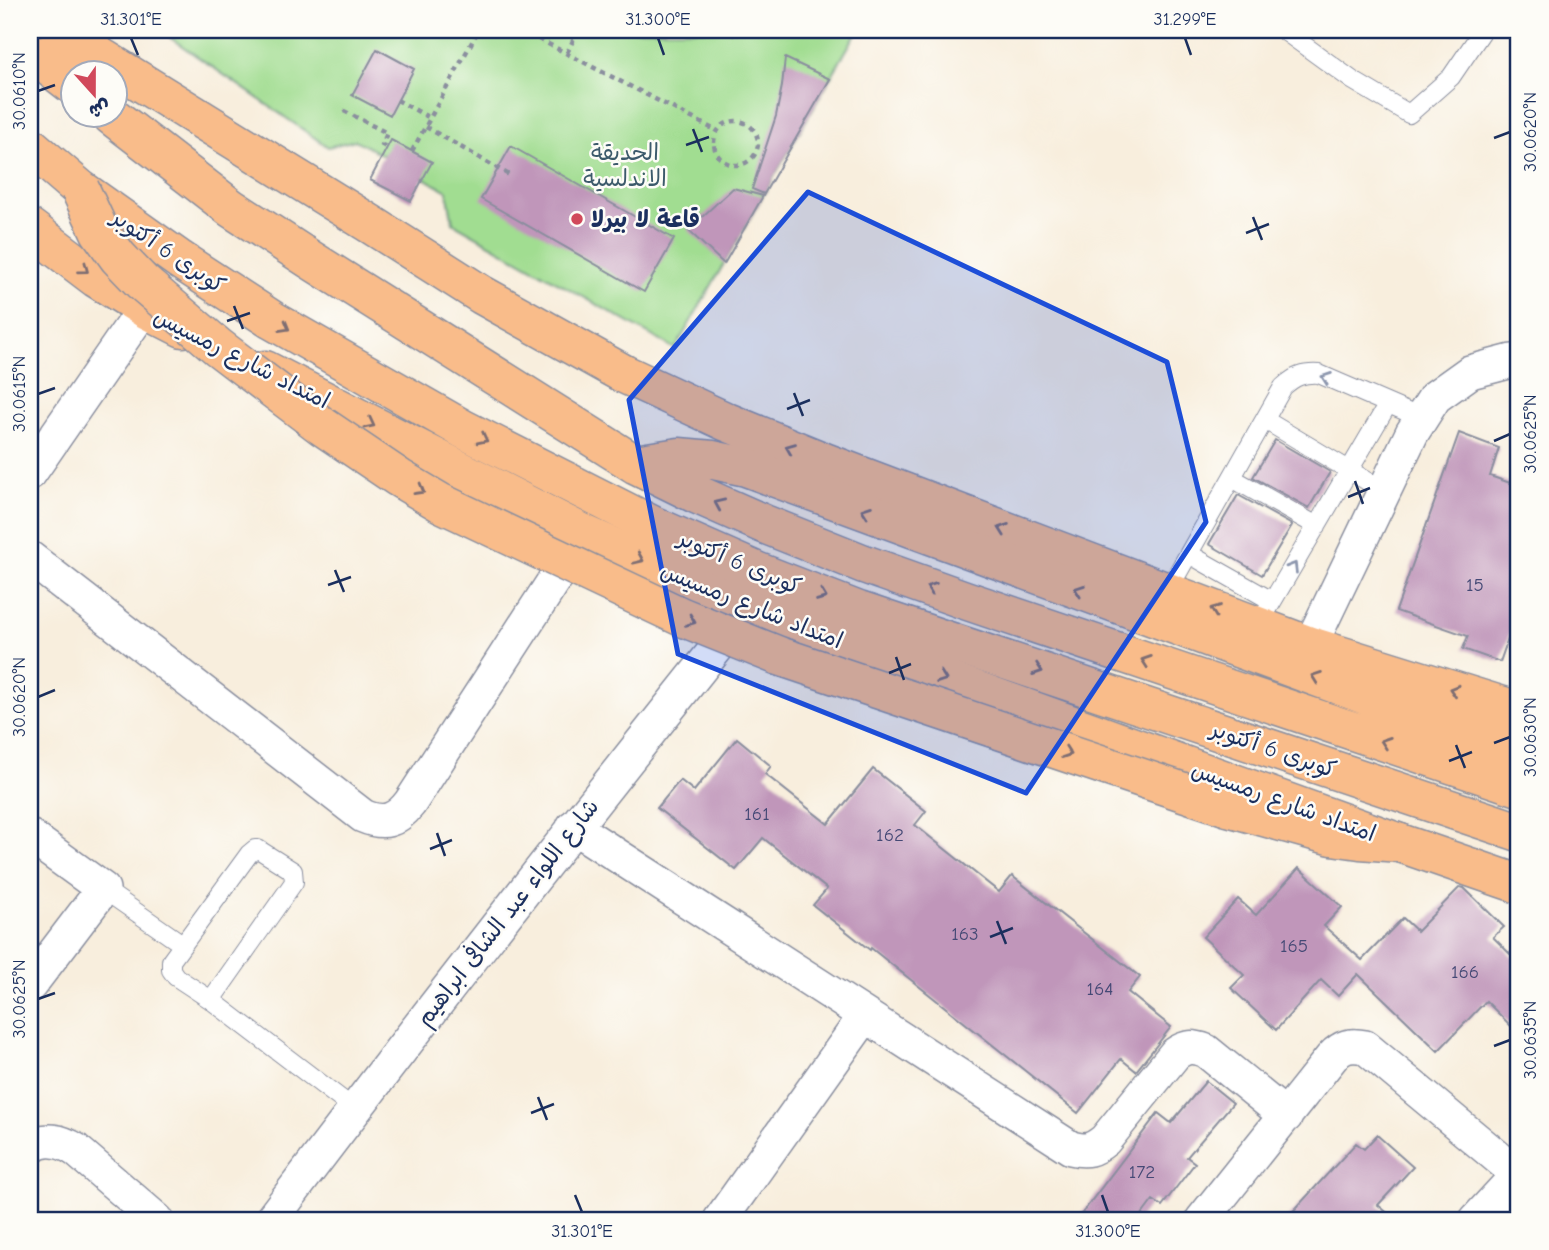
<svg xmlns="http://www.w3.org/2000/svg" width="1549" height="1250" viewBox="0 0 1549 1250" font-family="'Comic Neue','Playpen Sans Arabic',sans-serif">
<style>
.green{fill:#a1dd91;stroke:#5e8678;stroke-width:2}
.building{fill:#c096ba}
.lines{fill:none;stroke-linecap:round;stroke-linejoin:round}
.service-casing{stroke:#8a8e9e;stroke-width:20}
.minor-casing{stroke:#8a8e9e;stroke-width:36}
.primary-casing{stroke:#8a8e9e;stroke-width:41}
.motorway-casing{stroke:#8a8e9e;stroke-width:41}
.path{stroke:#8a8e9e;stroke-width:4.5;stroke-dasharray:5 5;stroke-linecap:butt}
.service{stroke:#fff;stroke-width:18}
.minor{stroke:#fff;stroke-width:33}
.primary{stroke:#f9bc8a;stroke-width:38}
.motorway{stroke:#f9bc8a;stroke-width:38}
.motorway-bridge-casing{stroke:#8a8e9e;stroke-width:41;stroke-linecap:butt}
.motorway-bridge{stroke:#f9bc8a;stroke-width:38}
.oneway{stroke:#7f6e72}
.oneway2{stroke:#8d97ae}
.marked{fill:#1d4ed8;fill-opacity:0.2;stroke:#1d4ed8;stroke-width:5;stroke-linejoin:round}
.ticks{fill:none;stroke:#1b2f5e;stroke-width:2.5}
.poi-dot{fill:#d1495b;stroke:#fdfcf7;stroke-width:2.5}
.labels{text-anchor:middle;stroke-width:5;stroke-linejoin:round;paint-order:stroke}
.number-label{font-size:19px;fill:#444975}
.park-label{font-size:23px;fill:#3c5a6b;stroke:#fdfcf7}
.poi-label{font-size:23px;font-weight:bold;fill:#1b2f5e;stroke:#fdfcf7;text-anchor:start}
.street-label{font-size:23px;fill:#1b2f5e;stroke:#fdfcf7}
.neatline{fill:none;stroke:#1b2f5e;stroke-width:2.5}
.ticks-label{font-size:18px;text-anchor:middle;fill:#1b2f5e}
</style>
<rect width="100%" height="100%" fill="#fdfcf7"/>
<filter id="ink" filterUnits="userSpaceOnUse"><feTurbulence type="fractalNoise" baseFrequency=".0143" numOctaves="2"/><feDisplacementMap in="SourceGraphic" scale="14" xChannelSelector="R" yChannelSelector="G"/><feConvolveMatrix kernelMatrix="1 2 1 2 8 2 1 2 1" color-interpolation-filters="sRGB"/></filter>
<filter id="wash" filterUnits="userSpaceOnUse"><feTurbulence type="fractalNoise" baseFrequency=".00686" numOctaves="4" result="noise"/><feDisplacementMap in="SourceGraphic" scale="28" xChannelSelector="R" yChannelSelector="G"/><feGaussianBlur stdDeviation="1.57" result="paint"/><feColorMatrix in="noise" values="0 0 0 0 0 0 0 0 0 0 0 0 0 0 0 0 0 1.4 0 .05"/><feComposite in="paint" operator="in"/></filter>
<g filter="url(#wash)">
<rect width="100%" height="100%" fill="#f8eedd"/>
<path class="green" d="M159 30H858L675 349 453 223 447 191 355 140 328 147Z"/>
<g id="blocks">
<path class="building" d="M377 49 414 69 390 115 352 95Z
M785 58 830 79 764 194 752 189 776 116 782 86Z
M391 140 432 162 411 201 370 180Z
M511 146 674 239 644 292 481 199Z
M733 188 763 196 724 264 688 230Z
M1459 433 1499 448 1490 476 1519 486V607L1500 662 1463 649 1468 636 1396 611Z
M1275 440 1330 472 1309 508 1253 477Z
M1238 495 1292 525 1262 575 1209 544Z
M737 738 771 766 765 774 828 824 873 769 926 811 915 825 999 892 1012 876 1140 977 1128 992 1171 1027 1136 1071 1121 1059 1078 1113 871 948 870 950 813 905 827 889 763 838 736 870 657 808 680 780 694 791Z
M1299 868 1342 907 1324 926 1362 960 1403 918 1417 931 1460 887 1464 888 1504 927 1493 937 1519 963V1034L1486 1001 1438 1051 1358 974 1338 996 1321 980 1276 1030 1231 988 1244 975 1203 937 1238 899 1256 915Z
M1206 1081 1233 1103 1187 1157 1195 1163 1162 1206 1153 1200 1138 1220H1077L1158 1113 1171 1123Z
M1377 1135 1413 1167 1378 1205 1396 1220H1285L1356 1143 1364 1149Z"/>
</g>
</g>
<g filter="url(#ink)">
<use href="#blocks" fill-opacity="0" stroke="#8a8e9e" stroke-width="2"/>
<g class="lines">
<g class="service-casing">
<path id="service" d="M1283 30 1352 80 1409 114 1451 77 1483 30
M1265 420 1384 491
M1232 478 1317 526
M1189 554 1272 601
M1167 592 1283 387C1295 376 1303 373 1319 374L1421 418
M1258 626 1388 404
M103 889 182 944
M211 1000 294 882 293 871 258 849H255L249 854 171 961V970L176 977 211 1000 354 1109"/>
</g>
<g class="minor-casing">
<path id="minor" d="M30 473 144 308
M30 558 363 816C384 825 396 821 410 803L579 542
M1310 646 1412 433 1435 397 1470 372 1512 361H1519
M573 827 1071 1148C1086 1152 1093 1150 1105 1140L1175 1054C1186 1046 1193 1046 1206 1051L1286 1116
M30 836 103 889 30 985
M30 1148C44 1136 62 1141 76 1150L157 1220
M271 1220C425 1016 583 815 743 615
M720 1220 865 1016
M1202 1220 1332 1057C1342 1046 1350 1044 1365 1047L1513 1170 1514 1177 1512 1181 1476 1220"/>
</g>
<g class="primary-casing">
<path id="primary" d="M59 30 73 40 372 225 482 295 624 374 727 422 827 463 1310 646 1519 711
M30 228 96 278 144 308 183 328
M265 370 584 534 748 608 1400 843 1519 884"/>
</g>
<g class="motorway-casing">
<path id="motorway" d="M30 52 74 86
M112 116 231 208 311 260 635 464 696 494 764 524 864 564 965 600 1519 787
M30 146 80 189 180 260 272 320 463 429 654 526 756 571 859 611 1519 832
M635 464 679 457 713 460 746 467 1387 703 1519 747
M1228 807 1332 836 1360 840 1400 843"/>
</g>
<path class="path" d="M478 30 486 33 497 30
M521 30 717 131
M724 30 735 35
M567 53 578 30
M397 100 430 118
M344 111 387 133 382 145 387 147
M714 143a22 22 0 1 1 44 0a22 22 0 1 1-44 0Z
M426 127 509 175
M412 151 478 31"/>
<use href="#service" class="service"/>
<use href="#minor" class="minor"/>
<use href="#primary" class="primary"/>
<use href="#motorway" class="motorway"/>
<g class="motorway-bridge-casing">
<path id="motorway-bridge" d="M80 189 100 232 118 257 142 282 218 347 322 426 399 478 441 503 682 617 779 656 1228 807"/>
</g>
<use href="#motorway-bridge" class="motorway-bridge"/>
</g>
<defs><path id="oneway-chevron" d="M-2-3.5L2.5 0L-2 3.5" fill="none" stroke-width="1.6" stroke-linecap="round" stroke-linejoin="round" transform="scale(1.75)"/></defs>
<g class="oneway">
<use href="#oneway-chevron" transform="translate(84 269) rotate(37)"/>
<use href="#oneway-chevron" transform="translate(285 327) rotate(30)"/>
<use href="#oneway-chevron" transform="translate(370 424) rotate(27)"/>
<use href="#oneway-chevron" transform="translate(483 439) rotate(27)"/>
<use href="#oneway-chevron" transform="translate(790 448) rotate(-158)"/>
<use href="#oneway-chevron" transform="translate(420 490) rotate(30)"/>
<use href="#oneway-chevron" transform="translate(719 504) rotate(-156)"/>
<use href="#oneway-chevron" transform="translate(866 511) rotate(-160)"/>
<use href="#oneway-chevron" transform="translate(1003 529) rotate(-160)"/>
<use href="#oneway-chevron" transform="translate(639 559) rotate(24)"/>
<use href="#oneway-chevron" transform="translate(931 588) rotate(-160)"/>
<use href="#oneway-chevron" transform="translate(1079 590) rotate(-160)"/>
<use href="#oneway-chevron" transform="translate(822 596) rotate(21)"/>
<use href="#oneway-chevron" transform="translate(1215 610) rotate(-159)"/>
<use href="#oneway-chevron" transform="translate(691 621) rotate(22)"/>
<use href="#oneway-chevron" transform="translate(1146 661) rotate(-161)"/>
<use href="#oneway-chevron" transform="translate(1038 670) rotate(19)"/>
<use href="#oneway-chevron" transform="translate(1316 677) rotate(-160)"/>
<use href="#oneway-chevron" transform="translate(942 678) rotate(20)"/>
<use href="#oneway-chevron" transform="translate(1454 690) rotate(-163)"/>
<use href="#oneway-chevron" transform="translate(1385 742) rotate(-161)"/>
<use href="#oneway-chevron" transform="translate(1067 753) rotate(19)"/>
</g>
<g class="oneway2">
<use href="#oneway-chevron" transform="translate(1326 378) rotate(-160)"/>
<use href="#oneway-chevron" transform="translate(1293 567) rotate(-59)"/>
</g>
</g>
<path class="marked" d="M808 192 1167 362 1206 522 1026 793 678 654 629 400Z"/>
<path class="ticks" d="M131 38 138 55M658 38 664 55M1185 38 1191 55M38 91 55 85M693 129 702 152M1494 138 1510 132M686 145 709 137M1253 217 1262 240M1246 233 1269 224M234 306 243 329M227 321 250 313M794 393 803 416M38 394 55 388M787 409 810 400M1494 441 1510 434M1355 481 1363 504M1348 497 1370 488M335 570 344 592M328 585 351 577M896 657 904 680M889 673 911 664M38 697 55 690M1494 743 1510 737M1456 745 1465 768M1449 761 1472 752M437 833 445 856M430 849 452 840M997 921 1006 944M990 937 1013 928M38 999 55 993M1494 1046 1510 1040M538 1097 547 1120M531 1113 554 1104M575 1195 582 1212M1102 1195 1108 1212"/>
<circle class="poi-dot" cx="577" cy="219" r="7"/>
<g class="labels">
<g class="number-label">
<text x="1475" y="591">15</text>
<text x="757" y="820">161</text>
<text x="890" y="841">162</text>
<text x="965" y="940">163</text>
<text x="1294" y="952">165</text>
<text x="1465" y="978">166</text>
<text x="1100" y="995">164</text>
<text x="1142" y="1178">172</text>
</g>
<g class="park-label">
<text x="625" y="160">الحديقة<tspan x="625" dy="26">الاندلسية</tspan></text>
</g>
<g class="poi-label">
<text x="591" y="227">قاعة لا بيرلا</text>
</g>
<g class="street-label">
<text transform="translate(169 251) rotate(34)" y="8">كوبرى 6 أكتوبر</text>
<text transform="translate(242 358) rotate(27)" y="8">امتداد شارع رمسيس</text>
<text transform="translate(740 562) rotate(23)" y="8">كوبرى 6 أكتوبر</text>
<text transform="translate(752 605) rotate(22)" y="8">امتداد شارع رمسيس</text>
<text transform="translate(1274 749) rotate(19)" y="8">كوبرى 6 أكتوبر</text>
<text transform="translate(1284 801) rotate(20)" y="8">امتداد شارع رمسيس</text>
<text transform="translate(507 912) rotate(-52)" y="8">شارع اللواء عبد الشافى ابراهيم</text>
</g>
</g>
<rect width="1549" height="1250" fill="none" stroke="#fdfcf7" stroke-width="77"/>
<g transform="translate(94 94) rotate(159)"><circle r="33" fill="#fdfcf7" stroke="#a3aaba" stroke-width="2"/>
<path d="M0-5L12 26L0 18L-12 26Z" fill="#d1495b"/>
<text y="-10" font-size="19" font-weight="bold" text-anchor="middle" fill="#1b2f5e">ش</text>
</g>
<rect x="38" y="38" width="1472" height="1174" class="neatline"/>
<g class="ticks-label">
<text x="131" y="25">31.301°E</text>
<text x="658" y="25">31.300°E</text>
<text x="1185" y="25">31.299°E</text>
<text transform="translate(19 91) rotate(-90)" y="6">30.0610°N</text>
<text transform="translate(1530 132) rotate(-90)" y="6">30.0620°N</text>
<text transform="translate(19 394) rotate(-90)" y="6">30.0615°N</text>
<text transform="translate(1530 434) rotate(-90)" y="6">30.0625°N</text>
<text transform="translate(19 697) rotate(-90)" y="6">30.0620°N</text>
<text transform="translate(1530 737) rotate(-90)" y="6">30.0630°N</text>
<text transform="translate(19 999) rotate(-90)" y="6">30.0625°N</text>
<text transform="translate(1530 1040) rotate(-90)" y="6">30.0635°N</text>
<text x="582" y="1237">31.301°E</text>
<text x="1108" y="1237">31.300°E</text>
</g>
</svg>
